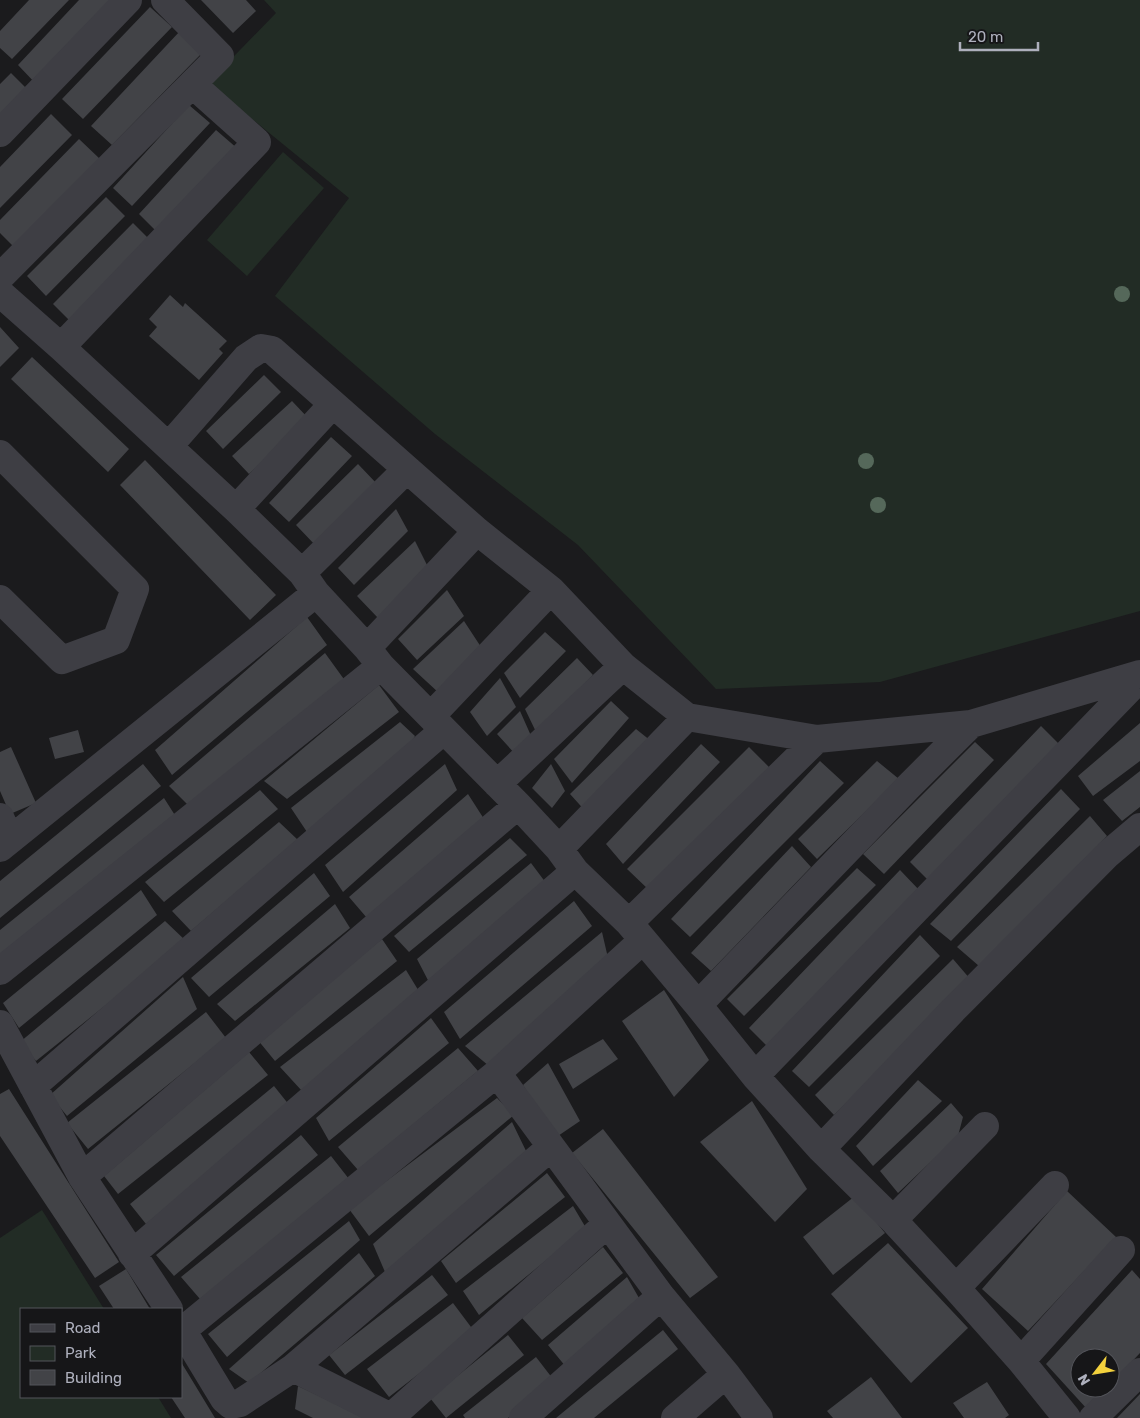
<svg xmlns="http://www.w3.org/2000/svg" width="1140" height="1418" viewBox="0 0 1140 1418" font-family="Rubik,sans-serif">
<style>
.green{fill:#222c25}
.building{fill:#424347}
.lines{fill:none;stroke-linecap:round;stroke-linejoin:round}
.minor{stroke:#3e3e44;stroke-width:28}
.tree{fill:#55685a}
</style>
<rect width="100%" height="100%" fill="#1b1b1d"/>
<path class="green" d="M264 0H1140V611L880 682 716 689 578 545 435 434 275 296 349 198 208 83 276 13Z
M283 152 324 188 247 276 207 240Z
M42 1210 104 1309H21V1397H158L171 1418H0V1238Z"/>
<path class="building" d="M29 0H69L12 59 0 48V31Z
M79 0H119L37 85 18 65Z
M201 0H246L256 11 233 33Z
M150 7 172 27 83 119 62 99Z
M180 31 202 53 112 145 91 126Z
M11 73 32 94 0 127V84Z
M189 105 210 123 132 206 113 188Z
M51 114 72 135 0 208V167Z
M216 130 238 149 158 233 139 214Z
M79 139 100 159 14 247 0 233V220Z
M106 197 125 216 46 296 27 276Z
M133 223 151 241 72 323 53 304Z
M170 295 183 307 185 303 227 341 219 349 223 353 199 380 149 336 157 327 149 319Z
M0 327 19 348 0 367Z
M32 357 129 449 108 472 11 379Z
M264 375 281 392 223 449 206 431Z
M292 401 309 419 249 474 232 456Z
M331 437 352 456 289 522 269 503Z
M145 460 276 595 250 620 120 485Z
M358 464 378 485 316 546 296 525Z
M396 509 408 531 354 585 338 568Z
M415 541 429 569 378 618 357 596Z
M447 590 464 616 417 660 398 639Z
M307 617 327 645 172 775 155 750Z
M464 621 481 647 439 693 413 669Z
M545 632 566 651 520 698 504 673Z
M325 653 346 682 191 808 169 786Z
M577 658 593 675 537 734 525 709Z
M500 678 516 707 487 736 470 712Z
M379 685 399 712 287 799 264 781Z
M611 701 629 718 572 783 554 759Z
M520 711 532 738 516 755 497 734Z
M400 722 415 736 405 753 309 835 291 808Z
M1140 723V761L1093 796 1078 776Z
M1041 726 1060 745 928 880 910 862Z
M636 729 656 745 588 814 570 794Z
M78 730 84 752 55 759 49 738Z
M975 742 994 760 884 874 863 854Z
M701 744 720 762 623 864 606 844Z
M11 747 36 803 10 814 0 791V752Z
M749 747 770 768 649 890 627 869Z
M820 761 844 783 690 937 671 919Z
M877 761 899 779 817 859 798 839Z
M143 764 161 786 0 918V881Z
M445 764 457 790 343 892 325 865Z
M551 764 565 791 552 808 532 788Z
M1140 771V807L1122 821 1103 800Z
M1061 789 1080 809 951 941 930 924Z
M260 790 278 809 164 902 145 882Z
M468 794 484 819 367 918 349 897Z
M164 798 178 820 0 962V930Z
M1090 816 1107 836 1053 893 979 966 957 947Z
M279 822 298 840 191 931 172 911Z
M510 838 527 855 409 952 394 936Z
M792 846 811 867 711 971 691 953Z
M531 863 546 883 431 986 417 959Z
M857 868 876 885 744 1016 727 999Z
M900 870 921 892 768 1047 749 1028Z
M314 873 330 896 209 997 191 978Z
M141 890 157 915 19 1028 3 1003Z
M574 901 592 926 460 1039 444 1012Z
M335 904 350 928 235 1021 217 1004Z
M165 921 186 941 36 1061 20 1042Z
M602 932 608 958 489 1066 465 1046Z
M920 935 940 956 809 1087 792 1071Z
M382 939 397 961 275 1061 257 1039Z
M953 959 971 980 834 1115 815 1095Z
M406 970 420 993 302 1091 280 1067Z
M183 977 197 1009 67 1116 50 1095Z
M664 990 709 1060 674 1097 622 1021Z
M206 1012 226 1038 88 1149 67 1123Z
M431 1018 449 1043 329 1141 316 1118Z
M603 1039 618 1059 573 1089 559 1064Z
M458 1048 478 1071 358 1170 338 1147Z
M249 1052 268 1075 118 1194 104 1176Z
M548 1063 580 1121 555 1138 523 1085Z
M918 1080 942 1101 873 1166 856 1146Z
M274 1086 290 1106 146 1224 130 1204Z
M9 1089 119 1262 95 1278 0 1136V1094Z
M497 1098 514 1115 369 1236 349 1209Z
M752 1101 807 1189 775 1222 700 1142Z
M951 1103 963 1117 958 1136 898 1193 880 1171Z
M512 1122 528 1155 385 1272 373 1244Z
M603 1129 718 1277 690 1298 572 1153Z
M301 1135 318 1155 174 1276 156 1255Z
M331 1156 349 1179 200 1299 181 1277Z
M547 1173 565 1197 456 1283 441 1261Z
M1067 1191 1116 1237 1028 1331 982 1289Z
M855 1196 885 1233 833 1275 803 1237Z
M573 1206 586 1228 479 1315 463 1291Z
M349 1221 360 1240 227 1357 208 1334Z
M888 1243 968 1328 911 1383 831 1294Z
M603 1247 623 1273 542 1340 522 1318Z
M359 1253 375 1276 249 1383 229 1369Z
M126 1269 150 1309H114L99 1286Z
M1132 1270 1140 1279V1353L1110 1385V1358H1080V1388H1107L1087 1409 1046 1364Z
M432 1275 448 1295 345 1375 329 1355Z
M627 1277 643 1305 566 1367 548 1345Z
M453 1303 474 1331 389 1397 367 1369Z
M663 1330 678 1349 594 1418H556Z
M508 1335 524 1355 446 1418 430 1398Z
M536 1357 553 1379 508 1418H465L463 1415Z
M181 1362 215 1418H185L171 1397H181Z
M871 1377 902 1418H833L827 1411Z
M987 1382 1009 1415 1005 1418H964L953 1403Z
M298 1386 365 1418H313L295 1409Z
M1140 1394V1418H1117Z"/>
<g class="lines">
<path class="minor" d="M0 133 128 0
M0 277 220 56 165 0
M0 293 61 347 236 509 302 573 316 593 367 648 381 666 518 805 559 849 575 871 629 923 698 1005 755 1076 821 1149 893 1220 956 1288 1021 1361 1067 1418
M61 347 257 142 192 84
M169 446 246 358 261 348 272 350 477 531 551 590 623 666 687 717 817 739 971 724 1140 674
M0 454 135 589 116 640 62 660 0 599
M236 509 333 404
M302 573 406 470
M367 648 477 531
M431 716 551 590
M497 784 623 666
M0 817 10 840
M0 848 316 593
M559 849 687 717
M629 923 817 739
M0 971 381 666
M698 1005 908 787 971 724
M0 1024 82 1177 169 1309
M497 1073 661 1296 726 1374 759 1418
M755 1076 1140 678
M33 1086 444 730
M821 1149 953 1010 1108 854 1140 827
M82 1177 518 805
M893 1220 985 1126
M132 1254 575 871
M956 1288 1055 1185
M181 1328 224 1399 231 1405 240 1403 293 1368 551 1147
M183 1330 497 1073 643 940
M1021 1361 1121 1250
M293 1368 393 1418
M391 1417 607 1224
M523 1418 661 1296
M675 1418 726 1374
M1093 1418 1140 1372"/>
</g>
<g class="tree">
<circle cx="1122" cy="294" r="8"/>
<circle cx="866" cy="461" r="8"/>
<circle cx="878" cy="505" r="8"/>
</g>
<rect x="20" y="1308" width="162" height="90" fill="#161618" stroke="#53545a"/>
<rect x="30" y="1324" width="25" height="8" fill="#3e3e44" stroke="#53545a"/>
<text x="65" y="1333" font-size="15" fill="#aeb0bd">Road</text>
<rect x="30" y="1346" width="25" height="15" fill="#222c25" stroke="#53545a"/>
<text x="65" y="1358" font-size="15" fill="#aeb0bd">Park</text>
<rect x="30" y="1370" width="25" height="15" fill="#424347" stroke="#53545a"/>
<text x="65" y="1383" font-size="15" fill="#aeb0bd">Building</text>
<g transform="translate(1095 1373) rotate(239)"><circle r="24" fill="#161618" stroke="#53545a"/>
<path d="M0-4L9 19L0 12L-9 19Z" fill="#f3d13d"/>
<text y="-8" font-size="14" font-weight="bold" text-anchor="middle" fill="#aeb0bd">N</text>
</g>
<path d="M960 42v8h78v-8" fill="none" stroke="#aeb0bd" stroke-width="2.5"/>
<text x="968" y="42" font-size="15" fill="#aeb0bd" stroke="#161618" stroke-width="4" paint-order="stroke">20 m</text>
</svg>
